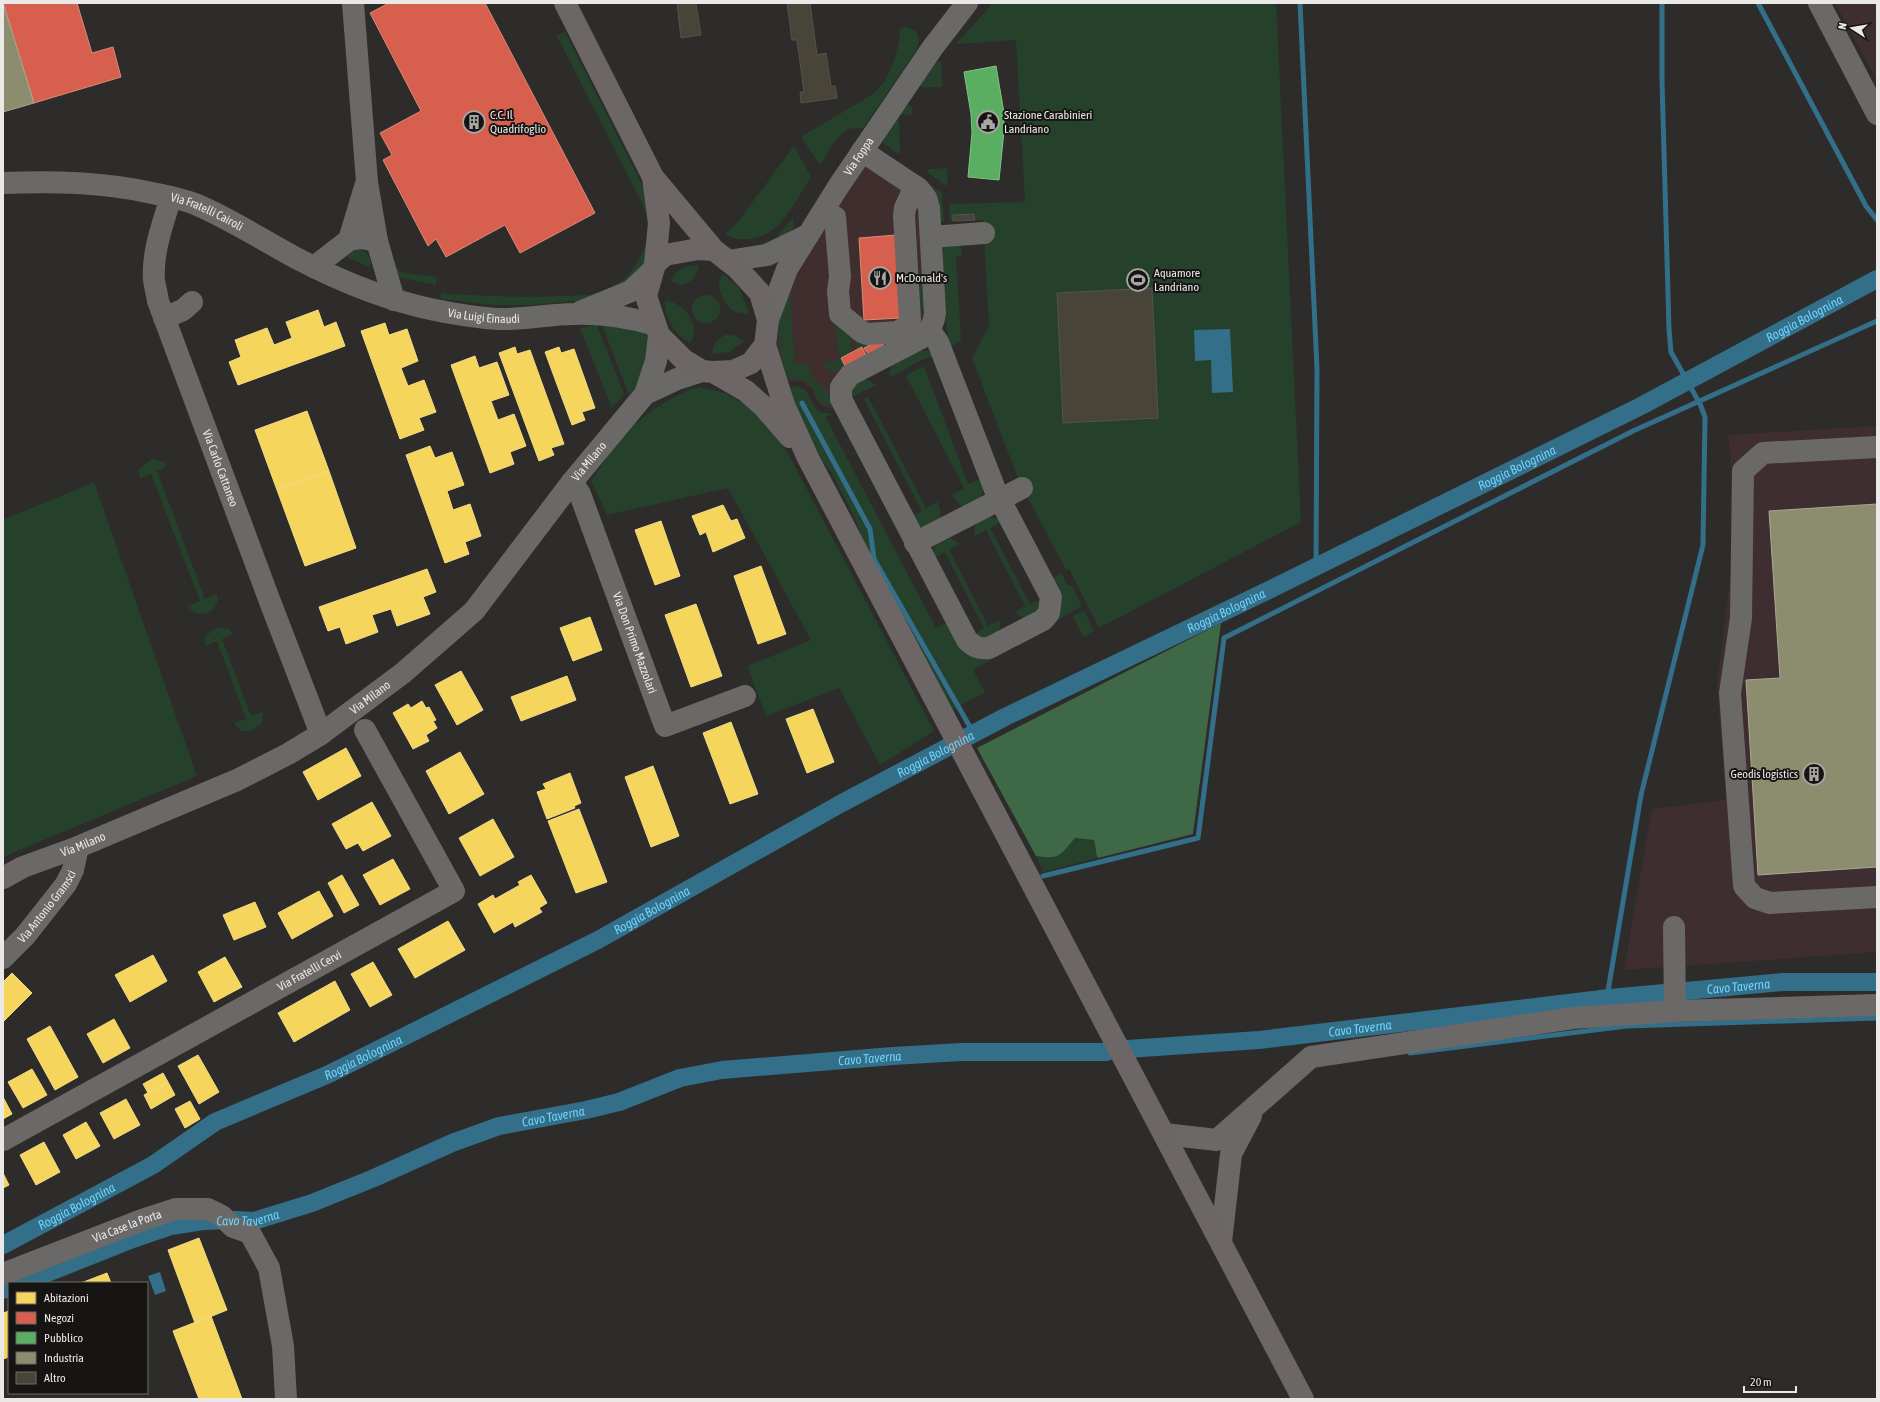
<svg xmlns="http://www.w3.org/2000/svg" width="1880" height="1402" viewBox="0 0 1880 1402" font-family="'Asap Condensed',sans-serif">
<style>
.commercial{fill:#3f2e2d}
.industrial{fill:#3f2e31}
.green{fill:#25412b}
.forest{fill:#3f6847}
.water{fill:#336f89}
.homes{fill:#f6d55c;stroke:#f2db86}
.shops{fill:#d6604d;stroke:#dc897b}
.public{fill:#5aae61;stroke:#85c089}
.industry{fill:#8c8c6e;stroke:#a8a892}
.lines{fill:none;stroke-linecap:round;stroke-linejoin:round}
.stream{stroke:#336f89;stroke-width:5}
.canal{stroke:#336f89;stroke-width:18}
.building{fill:#494438;stroke:#535250}
.minor{stroke:#6a6968;stroke-width:22}
.major{stroke:#6c6666;stroke-width:22}
.labels{text-anchor:middle;stroke-width:4;stroke-linejoin:round;paint-order:stroke}
.poi-label{font-size:12px;fill:#eae9e7;stroke:#161513;text-anchor:start}
.street-label{font-size:12px;fill:#eae9e7;stroke:#161513}
.water-label{font-size:13px;font-style:italic;fill:#70d2fc;stroke:#161513}
</style>
<rect width="100%" height="100%" fill="#2d2c2a"/>
<path class="commercial" d="M867 167 917 198 927 306 923 323 846 371 836 407 831 408 824 407 818 403 811 388 802 382 784 381 777 357 776 323 783 289 861 169Z"/>
<path class="industrial" d="M1835 3H1877V80Z
M1877 426V952L1624 970 1652 809 1726 800 1717 686 1737 524 1728 435Z"/>
<path class="green" d="M993 3H1276L1301 522 1099 628 1069 569 1066 570 1019 481 972 358 989 326 983 220H975L974 214 953 215V221H950L949 204 1025 202 1016 40 956 44Z
M906 27C920 30 921 40 916 51L864 127C859 130 854 127 849 129 836 134 828 154 820 165L801 137 873 94 883 84 889 73 895 57 899 42 900 28Z
M565 32 646 192 651 221 646 262 633 283 592 300 527 305H495L441 299V293C482 296 523 298 564 296 577 295 591 296 603 291 620 285 632 273 640 257 650 238 650 227 644 207L557 36Z
M934 62H941L942 87H922L920 85Z
M906 104 912 107V114L899 115 900 155 883 143 884 133Z
M794 146 811 177C795 201 781 237 748 239 740 240 732 239 725 233L734 227Z
M947 168 948 187 927 172 929 169Z
M926 181 942 193 944 223 940 221Z
M793 217 794 227C781 241 781 245 760 245L777 237Z
M961 245 962 256 956 257 961 340 959 342 950 347 944 312 941 252 946 247Z
M359 249C367 252 372 258 370 267L344 256 347 252Z
M699 265C697 277 692 283 679 285L670 280C678 269 685 265 699 265Z
M396 268 404 273 436 277V285L393 276Z
M915 273H922L925 309 915 311Z
M724 274 740 289 749 314C743 313 735 313 731 309 722 301 715 285 722 275Z
M692 309a14 14 0 1 1 28 0a14 14 0 1 1-28 0Z
M783 296H790L795 364H808L813 378 825 389 834 405C816 410 818 390 808 383 802 378 793 380 786 379 778 348 777 328 783 296Z
M665 301C684 301 702 327 690 343 677 338 663 315 665 301Z
M835 317 851 332V353L841 358 845 366 832 373 825 367V362L839 361Z
M600 320 645 333 651 346 635 388 629 395Z
M597 325 624 394 612 408 580 328Z
M725 335H733L744 341 729 352 712 354C713 344 717 339 725 335Z
M855 335 882 339 885 345 884 346 880 340 864 348 867 354 866 355 862 347 855 351Z
M920 351H929L934 356 921 360 891 377C885 362 909 356 920 351Z
M924 366 968 484 981 479 984 490 978 501 965 507 960 505 952 495 964 488 906 376Z
M863 380H869L876 385 849 399C849 390 855 383 863 380Z
M798 386 805 390C815 402 812 415 833 413L826 418 936 628 948 622 996 654 997 656 973 670 985 692 949 712 871 567 857 523 832 473 809 446 785 387Z
M700 387 725 393 740 402 744 398 769 425 789 455 934 731 880 765 839 688 766 716 747 666 811 640 728 488 607 515 591 481C601 467 610 452 621 438 635 420 677 391 700 387Z
M868 397 926 508 938 502 941 513 940 519 925 528 919 526 911 517 922 511 864 399Z
M152 459 164 462 167 466 157 471 205 599 217 594C222 611 197 622 188 606L200 601 151 474 140 478 139 469Z
M94 482 197 776 3 857V520Z
M987 517 998 518 1002 522 990 528 1030 604 1042 599V607C1033 613 1023 624 1015 612L1025 606 986 530 975 536C972 525 978 521 987 517Z
M947 538H951L960 544 949 550 988 626 999 620C1004 632 993 636 984 640L973 635 984 628 945 552 933 558C932 546 937 543 947 538Z
M1062 573 1066 584 1072 586 1082 606 1056 621 1050 579Z
M1084 611 1094 631 1083 637 1073 616Z
M217 627 229 629 233 634 222 639 251 716 263 712 262 723 251 731H241L234 723 246 719 217 641 205 646 204 637Z
M1075 838 1094 840C1096 846 1095 852 1098 858L1043 872 1036 856C1059 860 1060 855 1075 838Z"/>
<path class="forest" d="M1221 623 1193 834 1098 858C1095 852 1096 846 1094 840L1075 838C1060 855 1060 860 1036 856L977 748Z"/>
<path class="water" d="M1230 329 1233 392 1212 393 1211 360 1195 361 1194 330Z
M160 1272 166 1291 155 1295 148 1276Z"/>
<path class="homes" d="M318 310 324 327 336 322 345 346 238 385 229 362 241 357 235 340 267 328 274 345 292 338 286 322Z
M385 323 389 335 407 329 418 361 401 368 408 386 424 380 436 412 419 418 424 430 400 439 361 331Z
M515 347 517 354 530 350 564 444 551 448 554 455 539 461 499 353Z
M559 347 561 353 574 349 595 408 582 412 585 420 572 425 545 352Z
M475 356 479 368 497 362 509 395 491 401 498 420 514 414 526 446 510 452 514 464 490 473 451 365Z
M307 411 329 471 277 490 255 430Z
M430 446 435 458 452 452 464 485 447 491 453 510 470 504 481 536 465 542 469 554 445 563 406 455Z
M329 471 356 548 305 566 277 490Z
M723 505 731 521 737 519 745 538 713 552 706 532 700 535 692 516Z
M661 521 680 576 655 585 635 530Z
M761 566 786 634 758 644 734 576Z
M427 569 436 592 423 597 430 614 397 626 391 609 372 615 378 632 346 644 340 627 328 631 319 607Z
M696 604 722 676 691 687 665 615Z
M590 617 602 650 573 661 560 628Z
M461 671 483 710 457 725 435 685Z
M567 676 576 700 521 721 511 697Z
M422 701 426 708 429 707 436 720 433 721 437 728 426 735 429 741 413 749 393 713 408 704 411 708Z
M813 709 834 762 807 773 786 719Z
M731 722 758 794 730 804 703 733Z
M346 748 361 776 318 800 303 772Z
M460 752 484 794 449 814 426 771Z
M653 766 679 836 651 847 625 777Z
M570 773 581 803 574 806 575 808 547 819 537 792 546 789 543 784Z
M372 802 391 836 363 851 358 843 346 849 332 824Z
M579 809 607 882 576 893 548 821Z
M493 819 514 857 480 876 459 838Z
M393 859 410 889 380 905 363 875Z
M342 875 359 905 344 913 328 883Z
M531 875 547 903 539 908 542 912 515 927 513 922 494 933 478 904 493 895 495 899 520 885 518 882Z
M319 891 333 916 292 939 278 913Z
M255 902 266 927 234 940 223 915Z
M448 921 465 950 415 978 398 949Z
M153 955 167 981 130 1002 115 975Z
M225 957 242 987 214 1002 198 972Z
M373 962 392 995 370 1007 351 974Z
M12 973 32 993 3 1022V982Z
M335 981 350 1010 294 1042 278 1013Z
M114 1019 130 1048 103 1063 87 1034Z
M50 1026 78 1077 55 1090 27 1039Z
M198 1055 219 1092 199 1104 178 1066Z
M32 1069 47 1095 23 1108 8 1082Z
M163 1073 168 1082 148 1093 143 1084Z
M168 1082 175 1095 151 1109 144 1095Z
M3 1097 12 1114 3 1119Z
M126 1099 140 1125 114 1139 100 1113Z
M190 1101 200 1119 185 1128 175 1109Z
M86 1122 100 1146 76 1159 63 1135Z
M44 1142 60 1172 36 1185 20 1155Z
M3 1173 9 1185 3 1188Z
M199 1238 227 1310 195 1323 168 1250Z
M107 1273 111 1283H81Z
M9 1311V1357L3 1359V1313Z
M211 1316 242 1399H199L173 1331Z"/>
<path class="shops" d="M3 3H77L92 53 113 47 121 77 34 103Z
M389 3H485L595 213 520 253 505 225 446 257 436 239 428 246 383 160 392 155 380 133 421 111 370 13Z
M896 235 901 318 864 320 859 238Z
M880 340 884 346 868 354 864 348Z
M862 347 866 355 845 366 841 358Z"/>
<path class="public" d="M996 66 1004 113V131L999 180 968 177 972 133 971 114 964 72Z"/>
<path class="industry" d="M3 3 34 103 3 112Z
M1877 504V867L1758 875 1746 680 1780 678 1769 511Z"/>
<g class="lines">
<path class="stream" d="M1300 3 1317 369 1316 567
M1758 3 1866 206 1877 220
M802 403 870 529 874 559 974 734
M1043 876 1198 838 1224 638 1633 431 1877 321
M1606 1010 1608 991 1641 795 1703 545 1705 417 1700 404 1671 352 1669 329 1662 81V3
M1410 1053 1627 1026 1877 1018"/>
<g class="canal">
<path id="s1" d="M1599 999 1783 982H1877"/>
<path id="s2" d="M1127 1049 1259 1040 1593 1000"/>
<path id="s3" d="M3 1245 153 1165 215 1122 329 1074 598 940 842 803 1005 717 1275 587 1641 406 1877 279"/>
<path id="s4" d="M22 1283 133 1239 171 1226 203 1221 235 1220 254 1221 312 1203 374 1178 452 1143 499 1126 586 1110 619 1102 680 1078 722 1070 893 1056 961 1052H1107"/>
<path d="M3 1290 9 1288"/>
</g>
</g>
<path class="building" d="M677 3H696L701 35 681 38Z
M787 3H810L817 55 826 53 831 86H835L837 98 801 103 800 92H804L797 40H792Z
M974 214 975 220 953 221V215Z
M1152 288 1158 418 1063 423 1057 293Z"/>
<g class="lines">
<g class="minor">
<path d="M353 3 367 182 377 241"/>
<path d="M1819 3 1877 114"/>
<path d="M862 151 919 189 926 198 929 208 935 313C934 323 931 330 923 337L850 375 841 387V399L967 640C974 647 979 649 989 648L1043 620 1049 613 1051 597 996 492 938 342 930 331"/>
<path id="s5" d="M3 183C54 181 103 182 152 193 167 196 182 199 195 204 231 219 264 241 298 259 342 282 386 300 435 310 455 314 478 318 499 319 524 320 549 314 574 314 601 313 629 317 655 325"/>
<path id="s6" d="M171 197C163 223 152 252 154 280 155 287 157 294 158 301L269 599 321 734"/>
<path d="M835 217 840 276 838 291 840 314 862 332 867 334 898 332 908 325 910 320 904 216 905 208 915 186"/>
<path d="M931 237 984 233"/>
<path d="M349 240 365 187"/>
<path d="M728 261 767 255 808 235"/>
<path d="M314 267 349 240 361 238 377 241 394 300"/>
<path d="M580 312 631 291 652 271"/>
<path d="M164 318 183 310 192 302"/>
<path id="s7" d="M768 320 787 269 838 187 933 47 967 3"/>
<path d="M645 394 677 379 702 371"/>
<path d="M1877 447 1763 453 1743 471 1741 618 1730 693 1744 886 1755 898 1770 903 1877 897"/>
<path id="s8" d="M572 482 580 494 665 726 745 696"/>
<path d="M915 543 1022 488"/>
<path id="s9" d="M3 878 23 867 78 847 237 780 288 754 321 734 403 673 474 611 572 482 645 394 656 361 659 335"/>
<path d="M1674 927 1675 1011"/>
<path id="s10" d="M3 958 25 936 66 884 73 870 78 847"/>
<path d="M1164 1134 1217 1140 1311 1057 1573 1018 1675 1011 1877 1005"/>
<path id="s11" d="M3 1140 454 891 365 730"/>
<path d="M1221 1242 1231 1154 1251 1116"/>
<path id="s12" d="M3 1274 142 1220 176 1209H208L222 1216 233 1227 250 1233 269 1268 283 1346 286 1399"/>
</g>
<path class="major" d="M565 3 653 177 714 250 737 268 760 293 768 320 765 345 751 363 733 371 713 372 702 371 684 360 659 335 646 296 655 264 665 255 698 249 714 250
M653 177 659 223 655 264
M765 345 784 405 808 458 1303 1399
M713 372 746 391 763 406 790 437"/>
</g>
<defs>
<g id="building-ring" transform="scale(1.15)"><circle r="9.5" fill="#161513" stroke="#a8a7a5" stroke-width="1.5"/><path d="M-4-6H4V6H1V3H-1V6H-4ZM-2.5-4.3h1.7v1.8h-1.7ZM.8-4.3h1.7v1.8H.8ZM-2.5-1h1.7V.8h-1.7ZM.8-1h1.7V.8H.8Z" fill="#a8a7a5"/></g>
<g id="civic-ring" transform="scale(1.15)"><circle r="9.5" fill="#161513" stroke="#a8a7a5" stroke-width="1.5"/><path d="M-.6-6.5H3V-4.5H.6V-3L4-1V1h2V6H-6V1h2V-1L-.6-3ZM-1.2 2.5V6h2.4V2.5Z" fill="#a8a7a5"/></g>
<g id="restaurant-ring" transform="scale(1.15)"><circle r="9.5" fill="#161513" stroke="#a8a7a5" stroke-width="1.5"/><path d="M-5-6h1v4h1v-4h1v4h1v-4h1v5L-1.5 .5V6h-2V.5L-5-1ZM5-6V6H3V1.5H1.5Q1.5-4 5-6Z" fill="#a8a7a5"/></g>
<g id="stadium-ring" transform="scale(1.15)"><circle r="9.5" fill="#161513" stroke="#a8a7a5" stroke-width="1.5"/><path d="M0-5a6.5 5 0 1 0 0 10a6.5 5 0 1 0 0-10ZM-3.5-1.8h7v3.6h-7Z" fill="#a8a7a5"/></g>
</defs>
<g fill-rule="evenodd">
<use href="#building-ring" x="474" y="122"/>
<use href="#civic-ring" x="988" y="122"/>
<use href="#restaurant-ring" x="880" y="278"/>
<use href="#stadium-ring" x="1138" y="280"/>
<use href="#building-ring" x="1814" y="774"/>
</g>
<g class="labels">
<g class="poi-label">
<text x="490" y="119">C.C. Il<tspan x="490" dy="14">Quadrifoglio</tspan></text>
<text x="1004" y="119">Stazione Carabinieri<tspan x="1004" dy="14">Landriano</tspan></text>
<text x="1154" y="277">Aquamore<tspan x="1154" dy="14">Landriano</tspan></text>
<text x="896" y="282">McDonald's</text>
<text x="1798" y="778" text-anchor="end">Geodis logistics</text>
</g>
<g class="street-label">
<text dy="4" stroke="none"><textPath href="#s7" startOffset="188">Via Foppa</textPath></text>
<text dy="4" stroke="none"><textPath href="#s5" startOffset="208">Via Fratelli Cairoli</textPath></text>
<text dy="4" stroke="none"><textPath href="#s5" startOffset="507">Via Luigi Einaudi</textPath></text>
<text dy="4" stroke="none"><textPath href="#s9" startOffset="735">Via Milano</textPath></text>
<text dy="4" stroke="none"><textPath href="#s6" startOffset="285">Via Carlo Cattaneo</textPath></text>
<text dy="4" stroke="none"><textPath href="#s8" startOffset="173">Via Don Primo Mazzolari</textPath></text>
<text dy="4" stroke="none"><textPath href="#s9" startOffset="411">Via Milano</textPath></text>
<text dy="4" stroke="none"><textPath href="#s9" startOffset="87">Via Milano</textPath></text>
<text dy="4" stroke="none"><textPath href="#s10" startOffset="68">Via Antonio Gramsci</textPath></text>
<text dy="4" stroke="none"><textPath href="#s11" startOffset="350">Via Fratelli Cervi</textPath></text>
<text dy="4" stroke="none"><textPath href="#s12" startOffset="133">Via Case la Porta</textPath></text>
</g>
<g class="water-label">
<text dy="5" stroke="none"><textPath href="#s3" startOffset="2027">Roggia Bolognina</textPath></text>
<text dy="5" stroke="none"><textPath href="#s3" startOffset="1703">Roggia Bolognina</textPath></text>
<text dy="5" stroke="none"><textPath href="#s3" startOffset="1379">Roggia Bolognina</textPath></text>
<text dy="5" stroke="none"><textPath href="#s3" startOffset="1055">Roggia Bolognina</textPath></text>
<text dy="5" stroke="none"><textPath href="#s3" startOffset="731">Roggia Bolognina</textPath></text>
<text dy="5" stroke="none"><textPath href="#s1" startOffset="140">Cavo Taverna</textPath></text>
<text dy="5" stroke="none"><textPath href="#s2" startOffset="234">Cavo Taverna</textPath></text>
<text dy="5" stroke="none"><textPath href="#s3" startOffset="407">Roggia Bolognina</textPath></text>
<text dy="5" stroke="none"><textPath href="#s4" startOffset="885">Cavo Taverna</textPath></text>
<text dy="5" stroke="none"><textPath href="#s4" startOffset="561">Cavo Taverna</textPath></text>
<text dy="5" stroke="none"><textPath href="#s3" startOffset="83">Roggia Bolognina</textPath></text>
<text dy="5" stroke="none"><textPath href="#s4" startOffset="237">Cavo Taverna</textPath></text>
</g>
</g>
<rect width="1880" height="1402" fill="none" stroke="#eae9e7" stroke-width="8"/>
<rect x="8" y="1282" width="140" height="112" fill="#161513" stroke="#6b6a68"/>
<rect x="16" y="1292" width="20" height="12" fill="#f6d55c" stroke="#6b6a68"/>
<text x="44" y="1302" font-size="12" fill="#eae9e7">Abitazioni</text>
<rect x="16" y="1312" width="20" height="12" fill="#d6604d" stroke="#6b6a68"/>
<text x="44" y="1322" font-size="12" fill="#eae9e7">Negozi</text>
<rect x="16" y="1332" width="20" height="12" fill="#5aae61" stroke="#6b6a68"/>
<text x="44" y="1342" font-size="12" fill="#eae9e7">Pubblico</text>
<rect x="16" y="1352" width="20" height="12" fill="#8c8c6e" stroke="#6b6a68"/>
<text x="44" y="1362" font-size="12" fill="#eae9e7">Industria</text>
<rect x="16" y="1372" width="20" height="12" fill="#494438" stroke="#6b6a68"/>
<text x="44" y="1382" font-size="12" fill="#eae9e7">Altro</text>
<g transform="translate(1852 28) rotate(282)" stroke="#161513" stroke-width="3" paint-order="stroke">
<path d="M0-3L7 15L0 10L-7 15Z" fill="#eae9e7"/>
<text y="-6" font-size="11" font-weight="bold" text-anchor="middle" fill="#eae9e7">N</text>
</g>
<path d="M1744 1386v6h52v-6" fill="none" stroke="#eae9e7" stroke-width="2"/>
<text x="1750" y="1386" font-size="12" fill="#eae9e7" stroke="#161513" stroke-width="3" paint-order="stroke">20 m</text>
</svg>
